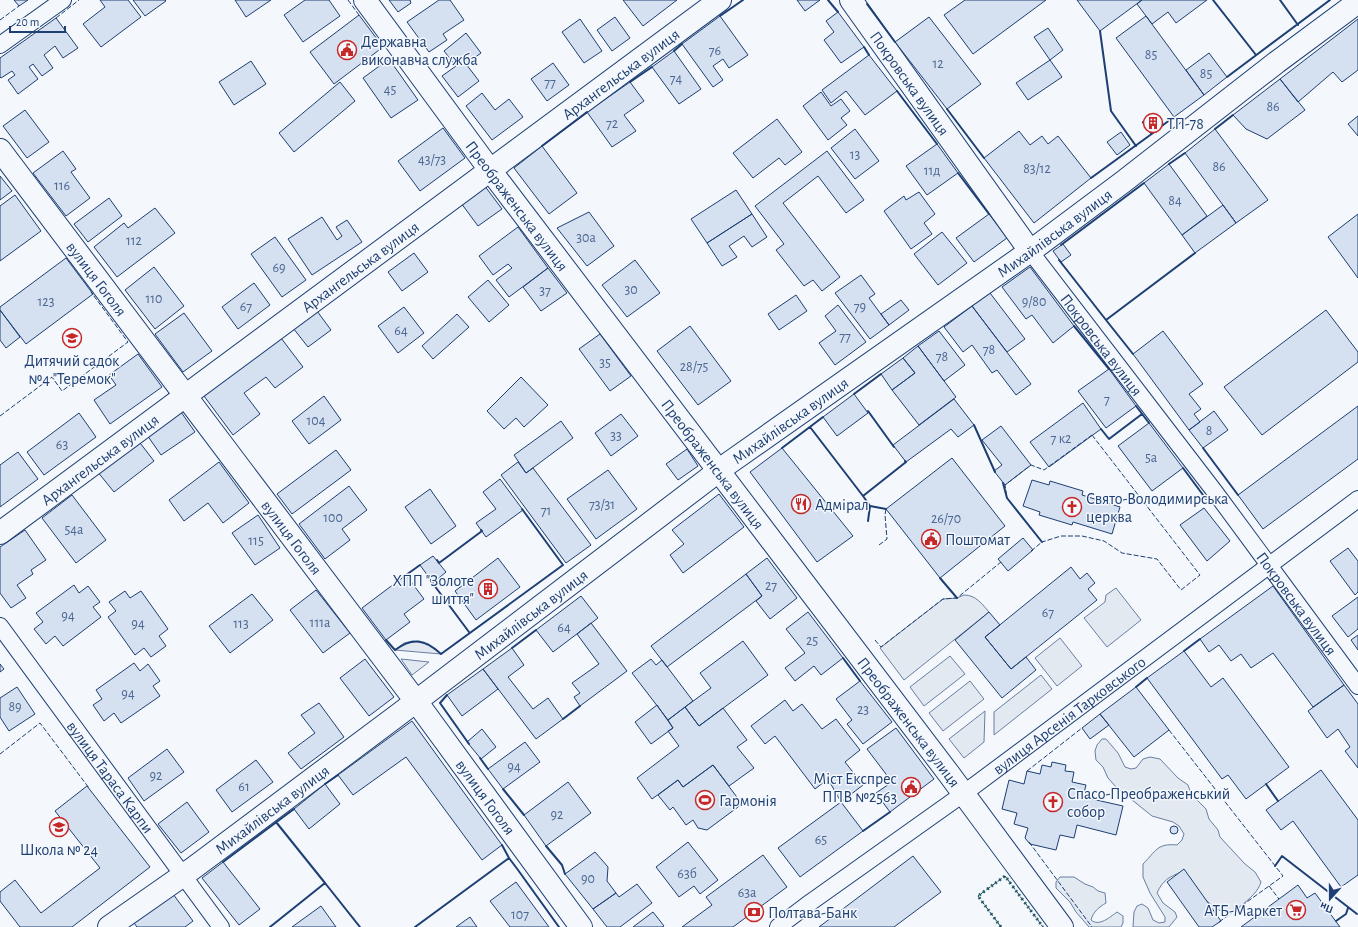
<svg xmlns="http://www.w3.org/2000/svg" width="1358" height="927" viewBox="0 0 1358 927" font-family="'Alegreya Sans',sans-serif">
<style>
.green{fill:#e3e9f0;stroke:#687fa3}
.building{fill:#d5e0f0;stroke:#1d3f73}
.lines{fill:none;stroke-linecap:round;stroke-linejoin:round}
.street-casing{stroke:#1d3f73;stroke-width:18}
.secondary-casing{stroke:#1d3f73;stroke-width:24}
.street{stroke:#f4f7fb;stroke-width:16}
.secondary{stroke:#f4f7fb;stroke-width:22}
.hedge{stroke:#2c6c60;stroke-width:3;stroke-dasharray:2 3;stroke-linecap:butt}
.fence{stroke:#1d3f73;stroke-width:1;stroke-dasharray:5 2;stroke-linecap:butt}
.wall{stroke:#1d3f73;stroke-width:2}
.labels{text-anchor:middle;stroke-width:3;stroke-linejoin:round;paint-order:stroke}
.number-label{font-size:14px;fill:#4b6792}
.poi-label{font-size:16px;fill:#1d3f73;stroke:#f4f7fb;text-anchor:start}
.street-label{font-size:16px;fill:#1d3f73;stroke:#f4f7fb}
</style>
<rect width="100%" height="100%" fill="#f4f7fb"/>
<path class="green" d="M1116 588 1141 620 1107 647 1084 618 1105 602 1106 595Z
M964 595C976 595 982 604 989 612L904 680 880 648 943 599 957 598Z
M1060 638 1082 666 1057 686 1035 658Z
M413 641 428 644 441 654 395 650 404 643Z
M950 656 965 674 924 706 910 687Z
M401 659 429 662 412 675Z
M1041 675 1052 689 994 735V712Z
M970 681 984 699 943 731 929 713Z
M985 711 984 742 964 758 949 739Z
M1102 739H1106L1118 753 1125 767 1131 769 1136 768 1143 759 1150 757 1160 759 1178 778 1188 785 1191 794 1206 809 1209 819 1218 830 1220 837 1245 864 1255 872 1261 882C1258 892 1250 898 1242 905 1227 916 1220 913 1207 901 1204 898 1198 895 1196 890 1193 883 1191 875 1182 872 1170 876 1162 881 1157 893L1163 903 1175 912 1177 917 1169 927H1133L1134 912 1137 906 1142 904 1148 908 1153 920 1159 923 1165 922V917L1150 893 1143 877V864C1156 851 1157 843 1177 845L1182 840 1184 834 1179 826 1173 822 1152 816 1116 787 1108 778 1103 767 1096 760 1095 751 1097 745Z
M1060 877H1074L1085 884 1093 887 1098 891 1105 893 1106 903C1099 907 1093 912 1091 920 1099 927 1110 917 1117 912L1123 916V923L1121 927H1089L1076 912 1070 902 1056 888V882Z"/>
<path class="building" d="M14 0H28L19 6Z
M100 0H128L141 17 101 47 83 24 105 7Z
M133 0H165L166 1 145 16Z
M235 0H271L246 17Z
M305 0H329L340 16 303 42 284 15Z
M389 0H410L411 3 398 12Z
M439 0H450L464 20 443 34 447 40 429 52 407 22Z
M623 0H677L643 26Z
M797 0H820L805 11Z
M965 0H1046L973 54 944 15Z
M1077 0H1142L1100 31Z
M1142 0H1207L1176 23 1168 12 1152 24 1137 4Z
M838 12 864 47 841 63 824 40 834 32 826 21Z
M359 15 383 47 334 84 310 52Z
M720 16 748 55 729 68 723 59 713 66 723 80 713 87 682 44Z
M1146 16 1204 95 1174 117 1116 38Z
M615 17 630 38 612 51 597 30Z
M929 17 981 84 947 109 895 42Z
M56 18 78 48 63 58 55 46 44 55 53 68 42 76 33 64 29 67 38 79 18 94 8 80 15 75 12 71 1 78 0 77V58Z
M580 19 602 51 584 63 562 32Z
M1358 19V70L1342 82 1333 72 1298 102 1280 79Z
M1048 28 1063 50 1050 60 1034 37Z
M466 33 481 53 466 64 479 81 458 97 442 76 456 66 444 51Z
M674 51 701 89 679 104 652 67Z
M1209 53 1227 77 1204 95 1186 70Z
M869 55 897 91 865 115 846 91 831 103 822 90Z
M389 59 418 100 391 118 363 78Z
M1050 60 1062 77 1028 100 1016 83Z
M251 61 266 84 234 105 219 82Z
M553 63 569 85 547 101 531 79Z
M1280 79 1305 110 1267 139 1246 129 1233 115Z
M340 82 355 101 294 152 279 133Z
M630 82 644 101 624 115 636 131 612 147 587 112Z
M821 92 831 106 841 99 850 111 841 118 847 125 828 140 803 106Z
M482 93 495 110 509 99 523 117 492 140 466 106Z
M25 110 49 142 27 158 3 126Z
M1154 113 1164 125 1151 134 1142 122Z
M1358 116V136L1348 124Z
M777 119 802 152 785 165 779 158 753 178 733 153Z
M443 128 465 158 420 191 398 161Z
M855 129 879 161 855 179 831 148Z
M1215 129 1268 200 1236 223 1185 153Z
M1019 131 1030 145 1042 136 1048 144 1058 136 1091 178 1034 223 984 158Z
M1121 132 1130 145 1117 155 1107 142Z
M937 144 958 173 927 195 906 166Z
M542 146 577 193 549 214 514 168Z
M63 151 76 169 71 172 90 198 66 216 33 173Z
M827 151 864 200 846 213 818 176 783 203 840 277 822 291 813 280 804 286 776 250 784 244 755 206Z
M1169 164 1207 216 1182 235 1144 183Z
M0 176 12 191 0 200Z
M484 185 502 209 478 226 461 203Z
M736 190 752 214 707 243 691 219Z
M919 192 935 214 924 223 932 234 911 249 884 211 904 196 906 200Z
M15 195 41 231 0 261V206Z
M109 198 122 216 88 242 74 224Z
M1223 205 1236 223 1195 253 1182 235Z
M155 208 175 233 117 277 94 247 124 223 128 228Z
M589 212 614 246 587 266 557 228Z
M752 214 767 237 752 247 744 236 729 246 737 257 722 266 707 243Z
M989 214 1007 238 974 262 956 238Z
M1358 214V278L1328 237Z
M322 217 337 240 342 236 336 227 347 220 362 242 312 275 288 239Z
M518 227 548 268 509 297 496 280 512 268 508 264 493 275 479 256Z
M942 232 967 263 938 285 914 254Z
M275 237 306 280 282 297 251 254Z
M1063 244 1071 255 1061 262 1053 251Z
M414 253 428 272 402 291 388 272Z
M66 258 93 294 26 344 0 310V307Z
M635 260 660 293 627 317 602 285Z
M154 267 184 306 155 329 125 290Z
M1030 267 1074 326 1053 343 1032 315 1026 319 1002 287Z
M548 268 567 293 541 311 523 287Z
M861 275 875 294 869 298 889 325 870 339 835 293Z
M488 280 509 305 489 322 468 297Z
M254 283 270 305 238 329 222 307Z
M990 293 1025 339 1007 352 972 306Z
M796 295 807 311 779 330 768 314Z
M901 300 909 310 889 325 881 314Z
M838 305 866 342 835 365 819 343 836 331 825 316Z
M972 306 1031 384 1016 395 997 370 992 373 972 345 963 352 944 327Z
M404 307 424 333 398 353 378 326Z
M0 310 20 337 6 348 0 340Z
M1326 310 1358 352V362L1262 435 1224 387Z
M317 311 331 330 308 347 293 328Z
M184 313 212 351 183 372 155 334Z
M457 314 469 327 433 359 422 346Z
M690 326 731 381 698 405 657 351Z
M939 331 965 365 944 381 918 346Z
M1163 331 1203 384 1189 394 1201 409 1194 414 1200 422 1189 430 1133 354Z
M600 334 631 376 610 391 579 349Z
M281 338 303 367 275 388 266 377 244 393 260 414 233 435 204 396Z
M918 346 956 397 919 425 892 390 915 373 903 358Z
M138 354 162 387 110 424 94 400 116 385 109 375Z
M903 358 915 373 892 390 881 374Z
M1109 369 1136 406 1106 428 1078 391Z
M521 377 548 405 524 427 516 418 504 429 487 411Z
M854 394 868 413 837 436 823 417Z
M324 396 341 420 309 444 292 421Z
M954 399 974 425 958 437 951 429 906 462 893 445Z
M1083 403 1101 429 1049 467 1030 442Z
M1358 406V459L1263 529 1238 495Z
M1214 411 1228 430 1203 448 1189 430Z
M181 412 195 432 161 455 147 435Z
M79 413 96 437 44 475 27 452Z
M621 414 638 436 611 456 595 433Z
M561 421 573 438 526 473 514 455Z
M1149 423 1183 468 1152 491 1118 446Z
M1001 426 1031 465 1005 485 994 471 1002 465 982 440Z
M137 439 154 461 114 492 97 471Z
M782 448 853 536 817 562 750 472Z
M687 449 698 466 678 480 666 464Z
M336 450 351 470 292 514 277 494Z
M18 452 38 479 0 507V465Z
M952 458 1005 526 940 578 886 509Z
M219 462 249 503 223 523 208 503 184 521 169 500Z
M518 462 526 473 533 468 591 545 566 563 501 475Z
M608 470 637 509 596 539 567 499Z
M500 479 523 510 486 537 476 523 496 509 483 492Z
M1032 480 1049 485 1050 481 1083 491 1082 495 1120 507 1112 534 1073 522 1072 525 1039 515 1040 512 1023 506Z
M349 486 367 510 342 529 350 540 325 559 299 524Z
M430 489 456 526 431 544 405 507Z
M719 494 744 527 683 573 670 555 684 544 672 530Z
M72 495 106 540 76 563 42 518Z
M1204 508 1230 541 1207 561 1180 525Z
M258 515 280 548 255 565 232 533Z
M25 530 46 560 31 570 33 574 17 585 26 598 11 608 0 593V547Z
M1023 538 1033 550 1008 571 998 559Z
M1348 548 1358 561V592L1355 595 1330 561Z
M433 556 446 572 433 583 420 565Z
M498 558 520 587 476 620 455 591Z
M767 558 797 598 770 619 756 601 762 596 746 574Z
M1071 567 1080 579 1087 573 1095 583 1088 589 1097 600 1011 669 985 637Z
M746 574 762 596 667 667 651 646Z
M406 575 424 599 404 614 410 622 386 640 362 608Z
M74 585 79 593 88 586 100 602 93 607 101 617 63 646 55 636 46 644 34 629 43 622 36 613Z
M1273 586 1344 685 1313 707 1273 653 1251 668 1241 654 1231 661 1219 645 1209 652 1200 639Z
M316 590 350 633 323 653 290 610Z
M125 591 130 598 141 591 168 629 159 636 166 646 151 657 144 648 135 655 108 617 116 611 109 602Z
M252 594 273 620 230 653 209 626Z
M581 596 598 618 553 652 536 630Z
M1358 597V629L1348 637 1332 616Z
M808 612 843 658 821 675 814 666 795 681 785 668 805 653 786 629Z
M989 612 1000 625 985 637 1011 669 1026 657 1036 670 1002 698 955 640Z
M591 623 627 671 580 706 574 697 580 693 572 683 599 664 577 634Z
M1358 635V650L1351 640Z
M743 641 768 675 699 726 685 707 711 688 700 673Z
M512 648 524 665 508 677 533 709 548 698 563 719 536 739 483 669Z
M1184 651 1211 687 1223 678 1289 767 1246 799 1228 775 1222 779 1147 678Z
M365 659 394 697 369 716 340 678Z
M651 659 656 665 662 660 693 701 668 720 632 673Z
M134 663 140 671 148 664 160 681 153 686 160 696 121 723 114 713 104 721 93 705 102 699 96 690Z
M0 664 4 669 0 672Z
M483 669 498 689 462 716 447 695Z
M860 681 892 722 863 744 847 724 852 720 836 699Z
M1344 685 1358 704V768L1345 751 1350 747 1338 729 1327 738 1308 711Z
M17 687 35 714 9 731 0 717V698Z
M1136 687 1169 730 1134 757 1100 714Z
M785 700 793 711 802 704 822 729 836 719 860 750 845 762 863 785 841 802 828 779 815 789 775 736 765 744 751 726Z
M319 703 344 737 301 769 288 753 315 733 301 715Z
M657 705 673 728 651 744 635 722Z
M685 707 699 726 723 708 747 740 737 747 754 768 729 786 713 765 683 787 678 780 652 799 637 778 679 746 668 731 673 728 668 720Z
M1100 714 1109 725 1090 739 1082 728Z
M412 721 502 845 482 860 406 757 353 795 338 775Z
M896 728 934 779 890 812 876 793 892 782 867 749Z
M482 729 496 747 481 759 467 742Z
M525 742 540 762 503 789 488 769Z
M167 749 184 772 144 801 128 778Z
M256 760 273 782 232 812 216 790Z
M1052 762 1066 765 1065 771 1074 772 1072 782 1086 785 1083 797 1123 806 1116 835 1077 825 1074 838 1060 835 1056 850 1030 844 1025 838 1028 828 1014 824 1017 813 1002 809 1009 780 1024 784 1027 771 1040 774 1042 765 1051 767Z
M713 765 742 804 707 830 698 828 693 820 686 825 673 807 670 810 658 795 678 780 683 787Z
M1321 770 1358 820V875L1341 887 1293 821 1281 830 1266 810Z
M568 782 591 813 546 846 524 815Z
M325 784 340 804 309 829 294 809Z
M87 786 150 867 72 927H20L0 901V892L15 880 41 913 100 868 55 811Z
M187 802 209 832 181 853 158 824Z
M841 802 863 831 800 877 778 848Z
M1170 830a4 4 0 1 1 8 0a4 4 0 1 1-8 0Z
M688 842 718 880 700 894 694 886 679 897 656 867Z
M595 852 608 867 607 881 616 893 593 909 565 874Z
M763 855 787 887 733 927H682L712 905 706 897Z
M913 856 941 892 894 927H819Z
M223 862 260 909 239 925 202 878Z
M1184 869 1221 921 1212 927H1199L1167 882Z
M516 882 549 927H510L490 901Z
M637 884 652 903 620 927H607L593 909 616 893 619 897Z
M1298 885 1307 898 1315 893 1340 927H1241Z
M173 894 193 921 185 927H137L134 923Z
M321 906 336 927H292Z
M653 912 664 926 662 927H633Z
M470 917 477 927H456Z"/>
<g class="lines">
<g class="street-casing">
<g id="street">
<path d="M0 45 63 0"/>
<path id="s1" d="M1030 251 1215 492 1358 686"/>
<path id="s2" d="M0 626 221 927"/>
<path id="s3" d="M778 927 811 902 963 794 1358 499"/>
</g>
</g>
<g class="secondary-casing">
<g id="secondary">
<path id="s4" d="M365 0 490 170 949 774 1062 927"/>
<path id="s5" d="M851 0 1030 251"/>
<path id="s6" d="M0 150 421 708 581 927"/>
<path id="s7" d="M0 533 720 0"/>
<path id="s8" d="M109 927 192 869 398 715 729 463 1036 247 1123 182 1277 62 1358 2"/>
</g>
</g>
<use href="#street" class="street"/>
<use href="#secondary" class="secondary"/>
<path class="hedge" d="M1001 927 978 896 1005 876 1043 927"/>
<path class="fence" d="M348 0 359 15
M56 18 79 0
M0 20 19 6
M0 416 52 377 62 391 128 342 91 292
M1092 435 1200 575 1181 590 1157 559 1122 553 1104 541 1082 536H1061L1042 542 1007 498 1005 485 1031 465 1044 470Z
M879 545 887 539 885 515 886 509
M1031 551 1042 542
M875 640 881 647 943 599 957 598 1001 562 1002 564
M1169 730 1283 876 1219 922
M0 754 40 723 89 788
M1027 771 1082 728
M1029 842 1092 927
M1269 886 1279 899
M1001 927 978 896 1005 876 1043 927"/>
<path class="wall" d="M828 0 838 12
M1213 0 1256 55
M1280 0 1298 25
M867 4 895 42
M720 16 743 0
M1100 31 1111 111 1136 146
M864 47 869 55
M674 51 682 44
M1227 77 1330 0
M630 82 652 67
M897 91 937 144
M947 109 984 158
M1163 125 1174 117
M1215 129 1233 115
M542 146 587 112
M1169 164 1185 153
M958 173 989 214
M1091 178 1153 133
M1061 245 1144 183
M1059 260 1106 320
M1074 326 1109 369
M1133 354 1106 320 1195 253
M854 394 881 374
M1136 406 1149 423
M868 411 894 447
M974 425 995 472
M810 427 863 496
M1101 429 1109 439 1142 414
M782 448 823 417
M1203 448 1238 495
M1183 468 1206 499
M1003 483 1007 498 1042 542
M886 509 870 506 863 496 906 462 905 461
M868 521 870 506
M437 560 439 563 482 531 481 530
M406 575 420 565
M940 578 957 598
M431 581 469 632
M386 640 395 650C412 637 425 639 441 654L563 565 522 509
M512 648 536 630
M1184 651 1200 639
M843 658 860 681
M1136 687 1147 678
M447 695 440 703 469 744
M563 719 580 706
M480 758 488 769
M325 784 338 775
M1266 784 1278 801
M503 789 524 815
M276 822 325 883
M863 831 890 812
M502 845 509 858 518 870 559 927
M546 846 562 865 565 874
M223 862 294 809
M1275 866 1282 856 1357 914
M1336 921 1346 914 1348 908
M270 927 325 883 360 927
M415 927 509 858"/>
</g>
<defs>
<g id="civic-ring" transform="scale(1)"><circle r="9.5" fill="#f4f7fb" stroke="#c62828" stroke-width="1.5"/><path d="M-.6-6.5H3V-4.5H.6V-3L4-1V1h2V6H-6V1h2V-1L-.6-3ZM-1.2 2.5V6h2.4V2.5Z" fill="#c62828"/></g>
<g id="building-ring" transform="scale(1)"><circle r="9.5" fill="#f4f7fb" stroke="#c62828" stroke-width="1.5"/><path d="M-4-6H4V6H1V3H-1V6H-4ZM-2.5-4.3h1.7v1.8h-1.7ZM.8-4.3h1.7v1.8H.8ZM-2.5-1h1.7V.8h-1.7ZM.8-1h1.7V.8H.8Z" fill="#c62828"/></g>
<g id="school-ring" transform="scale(1)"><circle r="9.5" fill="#f4f7fb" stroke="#c62828" stroke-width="1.5"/><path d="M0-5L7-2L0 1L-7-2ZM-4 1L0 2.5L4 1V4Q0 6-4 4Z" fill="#c62828"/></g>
<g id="restaurant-ring" transform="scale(1)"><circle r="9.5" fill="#f4f7fb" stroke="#c62828" stroke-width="1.5"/><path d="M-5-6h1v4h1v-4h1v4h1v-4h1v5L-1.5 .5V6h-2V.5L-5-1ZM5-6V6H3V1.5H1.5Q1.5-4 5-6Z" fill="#c62828"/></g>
<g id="church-ring" transform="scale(1)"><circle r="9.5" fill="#f4f7fb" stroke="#c62828" stroke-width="1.5"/><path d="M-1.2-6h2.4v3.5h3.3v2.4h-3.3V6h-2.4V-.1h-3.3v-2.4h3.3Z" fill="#c62828"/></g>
<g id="stadium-ring" transform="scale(1)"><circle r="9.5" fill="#f4f7fb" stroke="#c62828" stroke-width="1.5"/><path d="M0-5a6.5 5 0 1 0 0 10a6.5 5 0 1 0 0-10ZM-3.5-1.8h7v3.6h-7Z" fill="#c62828"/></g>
<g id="supermarket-ring" transform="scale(1)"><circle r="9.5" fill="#f4f7fb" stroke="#c62828" stroke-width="1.5"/><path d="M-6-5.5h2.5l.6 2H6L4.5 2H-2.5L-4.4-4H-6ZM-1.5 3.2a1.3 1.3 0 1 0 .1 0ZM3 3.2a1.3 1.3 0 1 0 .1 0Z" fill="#c62828"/></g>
<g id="bank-ring" transform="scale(1)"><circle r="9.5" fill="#f4f7fb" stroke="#c62828" stroke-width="1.5"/><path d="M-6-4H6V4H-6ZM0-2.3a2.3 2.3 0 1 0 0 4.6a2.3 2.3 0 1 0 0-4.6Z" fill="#c62828"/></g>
</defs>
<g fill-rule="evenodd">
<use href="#civic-ring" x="347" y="50"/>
<use href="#building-ring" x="1153" y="123"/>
<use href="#school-ring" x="72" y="338"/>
<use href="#restaurant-ring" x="801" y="504"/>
<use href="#church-ring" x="1072" y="507"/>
<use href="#civic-ring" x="931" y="539"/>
<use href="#building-ring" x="488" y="589"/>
<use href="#civic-ring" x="911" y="787"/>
<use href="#stadium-ring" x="705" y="800"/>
<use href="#church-ring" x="1053" y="802"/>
<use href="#school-ring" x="59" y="827"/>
<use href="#supermarket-ring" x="1296" y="910"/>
<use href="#bank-ring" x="754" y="912"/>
</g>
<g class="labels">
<g class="number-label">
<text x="715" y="55">76</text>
<text x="1151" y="59">85</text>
<text x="938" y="68">12</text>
<text x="1206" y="78">85</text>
<text x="676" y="83">74</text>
<text x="550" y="87">77</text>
<text x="390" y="94">45</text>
<text x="1273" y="111">86</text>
<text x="612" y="128">72</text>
<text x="855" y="159">13</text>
<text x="432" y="164">43/73</text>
<text x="1219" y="171">86</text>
<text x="1037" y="173">83/12</text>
<text x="932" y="175">11д</text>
<text x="62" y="190">116</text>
<text x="1175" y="205">84</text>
<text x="586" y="242">30а</text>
<text x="134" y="245">112</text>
<text x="279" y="272">69</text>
<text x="631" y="294">30</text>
<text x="545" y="295">37</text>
<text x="154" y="303">110</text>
<text x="46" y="306">123</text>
<text x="1034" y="306">9/80</text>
<text x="246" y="311">67</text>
<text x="860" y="311">79</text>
<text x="401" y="335">64</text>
<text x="845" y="341">77</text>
<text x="989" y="354">78</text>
<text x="942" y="361">78</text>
<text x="605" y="367">35</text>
<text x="694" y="371">28/75</text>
<text x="1107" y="404">7</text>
<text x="316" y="425">104</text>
<text x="1209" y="435">8</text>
<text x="616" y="440">33</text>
<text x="1061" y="443">7 к2</text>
<text x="62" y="449">63</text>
<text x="1151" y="462">5а</text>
<text x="602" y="509">73/31</text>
<text x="546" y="515">71</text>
<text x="333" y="522">100</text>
<text x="946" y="523">26/70</text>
<text x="74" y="534">54а</text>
<text x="256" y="545">115</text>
<text x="771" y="590">27</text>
<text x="1048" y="617">67</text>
<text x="68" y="620">94</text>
<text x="320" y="627">111а</text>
<text x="138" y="628">94</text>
<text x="241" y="628">113</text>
<text x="564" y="632">64</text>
<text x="812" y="645">25</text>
<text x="128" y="698">94</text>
<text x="15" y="711">89</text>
<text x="863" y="714">23</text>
<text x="514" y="771">94</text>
<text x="156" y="780">92</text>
<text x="244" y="791">61</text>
<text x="557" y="819">92</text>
<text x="821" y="844">65</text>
<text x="687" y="878">63б</text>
<text x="588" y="883">90</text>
<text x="747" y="897">63а</text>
<text x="520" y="919">107</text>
</g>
<g class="poi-label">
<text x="361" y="47">Державна<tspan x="361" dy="18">виконавча служба</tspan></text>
<text x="1167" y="129">ТП-78</text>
<text x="72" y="366" text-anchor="middle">Дитячий садок<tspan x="72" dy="18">№4 "Теремок"</tspan></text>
<text x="1086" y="504">Свято-Володимирська<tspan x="1086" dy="18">церква</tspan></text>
<text x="815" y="510">Адмірал</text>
<text x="945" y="545">Поштомат</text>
<text x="474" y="586" text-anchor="end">ХПП "Золоте<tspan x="474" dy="18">шиття"</tspan></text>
<text x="897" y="784" text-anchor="end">Міст Експрес<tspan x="897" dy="18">ППВ №2563</tspan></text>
<text x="1067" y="799">Спасо-Преображенський<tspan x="1067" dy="18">собор</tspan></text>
<text x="719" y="806">Гармонія</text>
<text x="59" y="855" text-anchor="middle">Школа № 24</text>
<text x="1282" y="916" text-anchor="end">АТБ-Маркет</text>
<text x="768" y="918">Полтава-Банк</text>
</g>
<g class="street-label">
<text dy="6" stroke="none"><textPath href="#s7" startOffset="772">Архангельська вулиця</textPath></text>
<text dy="6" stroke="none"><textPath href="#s5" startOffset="102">Покровська вулиця</textPath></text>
<text dy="6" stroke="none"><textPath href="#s4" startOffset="256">Преображенська вулиця</textPath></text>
<text dy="6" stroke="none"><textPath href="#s8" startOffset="1173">Михайлівська вулиця</textPath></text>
<text dy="6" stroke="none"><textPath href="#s7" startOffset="448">Архангельська вулиця</textPath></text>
<text dy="6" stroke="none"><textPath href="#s6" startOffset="161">вулиця Гоголя</textPath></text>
<text dy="6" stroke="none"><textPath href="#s1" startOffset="118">Покровська вулиця</textPath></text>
<text dy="6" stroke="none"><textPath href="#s8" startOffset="849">Михайлівська вулиця</textPath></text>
<text dy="6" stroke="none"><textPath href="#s7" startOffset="124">Архангельська вулиця</textPath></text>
<text dy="6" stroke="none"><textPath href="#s4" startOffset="580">Преображенська вулиця</textPath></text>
<text dy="6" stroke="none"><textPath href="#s6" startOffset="485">вулиця Гоголя</textPath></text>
<text dy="6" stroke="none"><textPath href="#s1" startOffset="442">Покровська вулиця</textPath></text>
<text dy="6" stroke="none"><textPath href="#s8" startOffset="525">Михайлівська вулиця</textPath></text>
<text dy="6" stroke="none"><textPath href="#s3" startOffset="360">вулиця Арсенія Тарковського</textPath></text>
<text dy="6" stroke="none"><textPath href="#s4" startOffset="904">Преображенська вулиця</textPath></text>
<text dy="6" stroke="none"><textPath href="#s2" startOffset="187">вулиця Тараса Карпи</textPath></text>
<text dy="6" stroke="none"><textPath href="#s6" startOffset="809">вулиця Гоголя</textPath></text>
<text dy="6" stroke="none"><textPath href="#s8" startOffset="201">Михайлівська вулиця</textPath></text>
</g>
</g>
<g transform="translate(1330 899) rotate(201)" stroke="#f4f7fb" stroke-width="3" paint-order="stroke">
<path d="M0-3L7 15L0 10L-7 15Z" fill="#1d3f73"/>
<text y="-6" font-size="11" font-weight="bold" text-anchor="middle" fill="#1d3f73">Пн</text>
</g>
<path d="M10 26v6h55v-6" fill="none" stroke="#1d3f73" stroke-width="2"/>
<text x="16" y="26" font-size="12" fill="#1d3f73" stroke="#f4f7fb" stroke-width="3" paint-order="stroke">20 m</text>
</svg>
